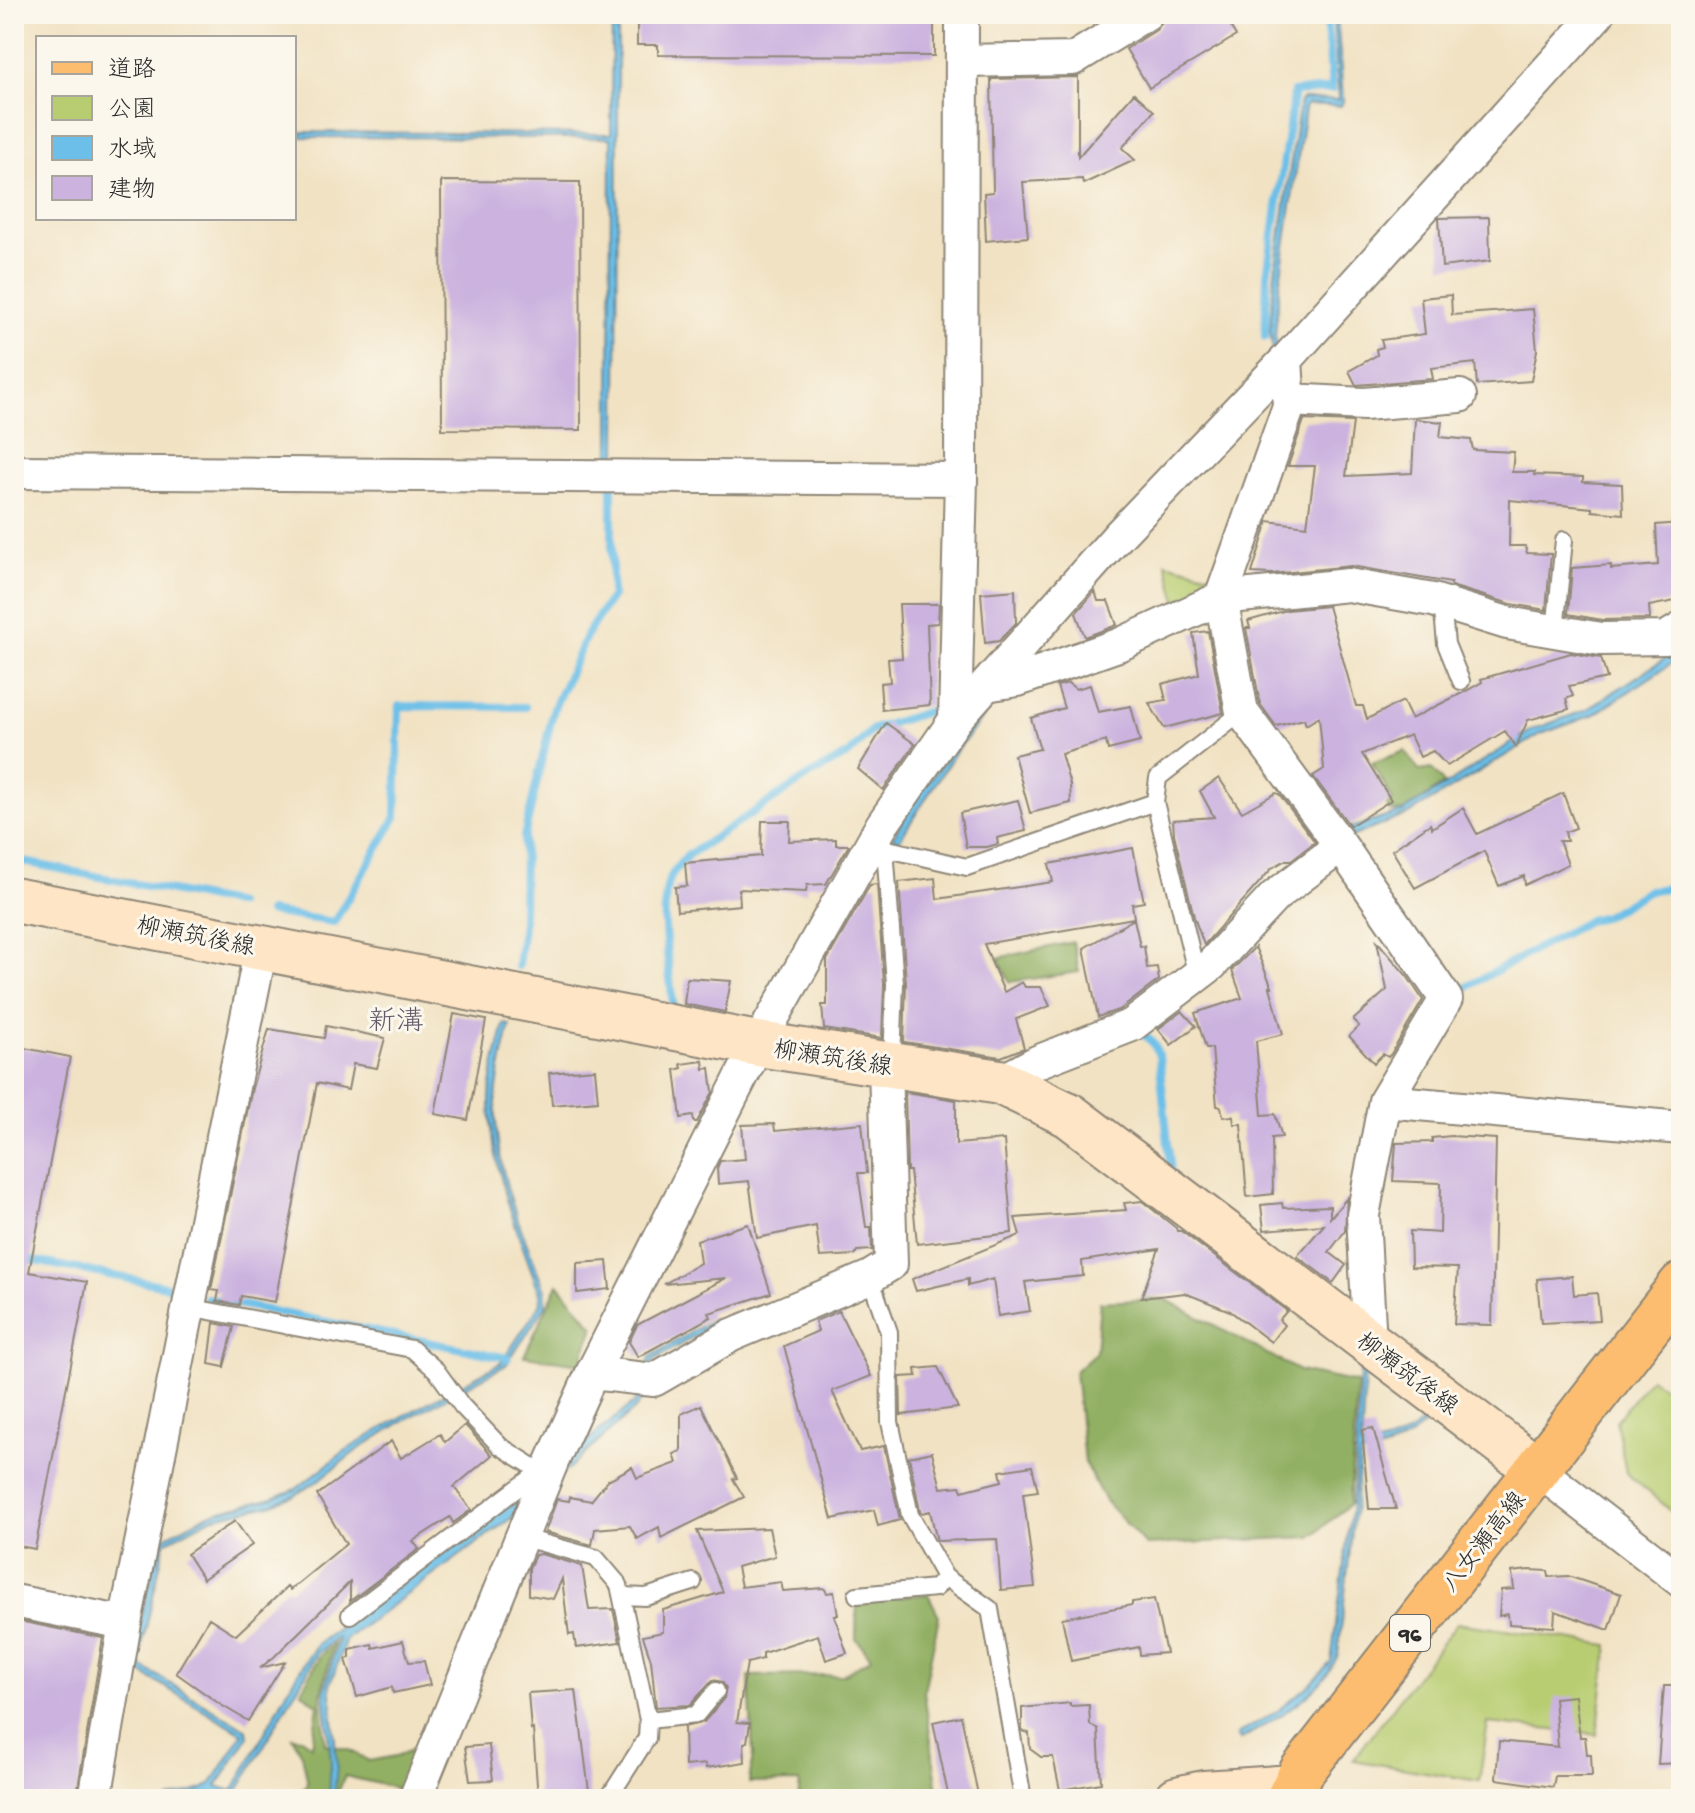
<svg xmlns="http://www.w3.org/2000/svg" width="1695" height="1813" viewBox="0 0 1695 1813" font-family="'Gochi Hand','Klee One',sans-serif">
<style>
.green{fill:#b8cd71;stroke:#727c4e;stroke-width:2}
.forest{fill:#92b063;stroke:#5e6e47;stroke-width:2}
.water{fill:#6cbfe8;stroke:#4c758a;stroke-width:2}
.lines{fill:none;stroke-linecap:round;stroke-linejoin:round}
.stream{stroke:#6cbfe8;stroke-width:8}
.building{fill:#cbb2df}
.lane-casing{stroke:#8e8677;stroke-width:20}
.street-casing{stroke:#8e8677;stroke-width:36}
.secondary-casing{stroke:#8e8677;stroke-width:48}
.primary-casing{stroke:#8e8677;stroke-width:48}
.lane{stroke:#fff;stroke-width:16}
.street{stroke:#fff;stroke-width:32}
.secondary{stroke:#fee5c5;stroke-width:44}
.primary{stroke:#fcbd6f;stroke-width:44}
.labels{text-anchor:middle;stroke-width:6;stroke-linejoin:round;paint-order:stroke}
.shield{fill:#fbf7ec;stroke:#696865;stroke-width:2}
.shield-label{font-size:22px;font-weight:bold;fill:#2b2b2b}
.street-label{font-size:24px;fill:#2b2b2b;stroke:#fbf7ec}
.quarter-label{font-size:28px;fill:#635a6a;stroke:#fbf7ec}
</style>
<rect width="100%" height="100%" fill="#fbf7ec"/>
<filter id="ink" filterUnits="userSpaceOnUse"><feTurbulence type="fractalNoise" baseFrequency=".0125" numOctaves="2"/><feDisplacementMap in="SourceGraphic" scale="16" xChannelSelector="R" yChannelSelector="G"/><feConvolveMatrix kernelMatrix="1 2 1 2 8 2 1 2 1" color-interpolation-filters="sRGB"/></filter>
<filter id="wash" filterUnits="userSpaceOnUse"><feTurbulence type="fractalNoise" baseFrequency=".006" numOctaves="4" result="noise"/><feDisplacementMap in="SourceGraphic" scale="32" xChannelSelector="R" yChannelSelector="G"/><feGaussianBlur stdDeviation="1.8" result="paint"/><feColorMatrix in="noise" values="0 0 0 0 0 0 0 0 0 0 0 0 0 0 0 0 0 1.4 0 .05"/><feComposite in="paint" operator="in"/></filter>
<g filter="url(#wash)">
<rect width="100%" height="100%" fill="#f1e2c3"/>
<path class="green" d="M1166 563 1214 575 1207 591 1177 601Z
M1650 1378 1681 1398V1514L1674 1513 1626 1473 1616 1421Z
M1457 1623 1608 1645 1597 1735 1488 1723 1479 1781 1353 1760Z"/>
<path class="forest" d="M1405 751 1419 771 1432 769 1444 784 1404 811 1391 812 1387 806 1393 800 1372 763Z
M1073 942 1079 972 1010 982 998 958Z
M558 1284 594 1327 580 1364 524 1356Z
M1165 1299 1299 1371 1357 1383 1350 1504 1311 1537 1146 1545 1105 1501 1084 1462 1075 1371 1096 1352 1100 1302Z
M928 1594 939 1616 924 1691 939 1799H798L800 1782 749 1783 753 1755 749 1676 842 1675 871 1658 856 1638 857 1601Z
M334 1643 321 1694 325 1744 349 1750 369 1761 396 1756 423 1746 404 1790 345 1776 335 1799H294L308 1784 302 1754 292 1737 301 1738 312 1746 318 1705 301 1691 320 1656Z"/>
<path class="water" d="M612 14H618L617 460 610 458 611 138 294 137V132L611 134Z
M1333 14H1337L1343 101 1341 106 1308 104 1305 108 1279 288 1275 335 1278 349 1273 350 1270 331 1274 280 1300 102 1303 99 1339 100Z
M1681 648V657L1593 715 1541 734 1409 814 1351 837 1350 828 1403 812 1532 730 1586 710Z
M989 700 993 704 955 753 898 842 893 837 910 807Z
M504 1024 510 1025C504 1049 498 1073 496 1098 492 1165 521 1230 545 1290L546 1305 506 1365 403 1421 356 1451 318 1481 293 1496 270 1505 211 1518 165 1542 138 1664 247 1730 248 1737 217 1786 233 1791 294 1679 317 1644 520 1495 635 1402 643 1386 650 1357 713 1319 716 1324 654 1360 644 1396 637 1407 525 1508 346 1639 330 1685 337 1764 334 1799H329L331 1760 324 1692 338 1639 337 1637 317 1654 236 1794C227 1795 217 1793 209 1794 195 1796 182 1799 168 1799L203 1789 212 1783 242 1735V1733L132 1667 130 1662 161 1539 209 1514 273 1498 296 1489 345 1451 403 1416 501 1363 541 1303 540 1293C517 1231 492 1170 490 1103 490 1077 498 1050 504 1024Z
M1366 1355 1361 1447C1389 1446 1411 1435 1430 1415L1432 1417C1412 1439 1390 1451 1361 1454L1338 1654C1323 1695 1275 1718 1240 1740L1237 1735 1277 1711 1311 1684 1331 1662 1354 1488 1361 1356Z"/>
<g class="lines">
<path class="stream" d="M1265 337 1267 275 1294 92 1332 89 1326 14
M14 860 237 904
M269 912 334 922 396 817 399 706 525 707
M518 966 523 926 524 837 554 708 587 634 612 596V483
M1463 989 1589 920 1606 916 1649 890 1681 887
M674 1015C671 978 660 923 667 887 670 874 679 864 688 855L812 774 849 754 873 729 939 708
M1137 1028 1154 1044 1159 1056 1171 1173
M14 1257 177 1288
M207 1298 508 1358"/>
</g>
<g id="blocks">
<path class="building" d="M637 14H934V56L658 55V45H637Z
M1169 14H1223L1236 36 1149 88 1126 49 1156 30Z
M1078 77V157L1134 93 1154 111 1122 148 1135 160 1083 184 1082 179 1023 182 1028 237 986 241 984 193 993 192 991 79Z
M441 181 580 182 581 430 442 429Z
M1489 217 1490 261 1442 267 1439 218Z
M1451 295 1452 315 1533 309 1537 350 1531 381 1477 385 1475 363 1431 368 1433 379 1356 385 1349 371 1377 355 1376 349 1383 347 1381 340 1425 334 1421 298Z
M1415 419 1442 422 1440 437 1471 440 1473 450 1514 452 1512 472H1535L1534 475 1583 477V482L1622 484 1623 514 1592 511V508L1510 500 1509 546H1525L1527 553 1551 554 1546 610 1511 604 1451 586V583L1351 566 1272 574 1252 573 1268 521 1307 526 1315 466H1288L1304 420 1353 422 1346 476 1412 473Z
M1681 523V596L1675 597V601L1649 606 1650 619 1602 620 1568 614 1572 568 1611 565V569L1658 565 1656 525Z
M1015 590 1016 623 999 641 985 643 981 593Z
M1095 591 1098 601H1108L1117 625 1085 637 1076 613Z
M899 604H939L938 623 927 624 930 705 882 710 880 683 890 682 888 659 902 658Z
M1328 606 1356 706H1363L1367 719 1403 701 1411 719 1466 691 1482 682 1481 679 1571 653 1601 658 1607 678 1569 686 1573 696 1566 699 1569 709 1528 720 1516 747 1505 731 1447 766 1433 751 1420 757 1410 735 1362 754 1391 800 1350 826 1313 776 1324 769 1319 717 1306 725 1304 719 1276 726 1260 704 1246 628H1250L1248 621 1287 610Z
M1208 631 1223 713 1164 728 1149 703 1166 700 1162 684 1199 674 1193 633Z
M1068 683 1076 689 1090 685 1098 712 1131 706 1140 742 1108 750 1106 741 1061 754 1070 785 1071 803 1030 813 1014 755 1040 749 1031 718 1064 708 1057 686Z
M886 723 915 744 883 790 858 769Z
M1219 778 1242 812 1276 793 1279 794 1315 842 1291 860H1286L1272 868 1204 945 1194 917 1174 834 1173 820 1214 817 1200 791Z
M1563 793 1576 828 1565 832 1567 841H1559L1568 864 1525 885 1524 876 1499 886 1484 851 1415 888 1392 850 1430 824 1432 828 1463 808 1477 834Z
M1018 800 1026 831 997 838 998 844 987 847H966L960 813Z
M762 821H790L789 841 836 839V845H849L826 884 807 885 806 892 739 889 740 905 677 911 675 887 687 886 685 863 761 856Z
M1133 848 1144 902 1132 904 1134 918 984 944 1004 992 1022 982 1025 987H1041L1050 1006 1016 1019 1024 1048 1001 1057 904 1042 906 983 899 882 935 878 937 899 1053 882 1049 864Z
M877 884 884 984 882 1038 824 1029 822 1005H827V960L870 885Z
M1134 919 1140 946H1144L1147 968 1157 967 1159 980 1121 1009 1098 1017 1084 948Z
M1377 941 1407 976 1423 1000 1391 1054 1388 1057 1383 1054 1374 1063 1349 1036 1359 1026 1353 1020 1387 990Z
M1255 947 1272 987H1270L1283 1034 1256 1041 1262 1115 1275 1114 1282 1137 1272 1138 1273 1194 1247 1197 1241 1124H1234L1233 1116 1223 1117 1221 1107 1217 1106 1212 1048H1206L1195 1013 1242 998 1232 970Z
M687 978 731 981 725 1012 684 1004Z
M1182 1011 1196 1026 1171 1045 1158 1029Z
M454 1014 486 1020 468 1120 435 1114Z
M326 1026 385 1038 377 1068 353 1064 348 1090 317 1083 275 1302 241 1296 239 1305 217 1301 219 1291 211 1290 252 1088 269 1029 324 1038Z
M14 1046 70 1057 29 1272 87 1282 35 1549 14 1545Z
M703 1061 704 1069 710 1068 713 1092 697 1122H694L693 1116 681 1118 675 1070 682 1068 681 1064Z
M595 1069 598 1101 552 1105 549 1073Z
M905 1092 956 1100V1144L1004 1140 1012 1233 917 1244 910 1171H907Z
M862 1123 867 1173H858L866 1227H871L872 1250 857 1251 855 1255 820 1257 816 1226 757 1238 749 1181 718 1184 717 1168 720 1161 745 1159 742 1125 774 1124 775 1131Z
M1451 1136 1496 1139 1492 1325 1454 1324 1458 1268 1411 1267 1410 1231 1440 1233 1441 1183 1393 1181 1396 1143 1432 1142V1138Z
M1347 1198 1345 1231 1329 1252 1346 1265 1333 1283 1297 1256 1324 1225 1264 1230 1261 1205 1282 1203 1283 1208 1330 1206V1218Z
M1142 1201 1176 1228 1177 1231H1181L1287 1311 1279 1320 1284 1325 1271 1342 1230 1311 1185 1293 1141 1298 1159 1249 1082 1261 1083 1276 1025 1282 1030 1311 998 1316 993 1279 968 1286V1279L916 1291 912 1279 1020 1235 1015 1218 1126 1210 1124 1203Z
M748 1224 771 1293 709 1313 711 1317 638 1357 629 1342 637 1325 726 1278 664 1284 700 1263 697 1240Z
M607 1261 610 1289 577 1293V1263Z
M1572 1276 1574 1295 1597 1293 1600 1320 1541 1323 1537 1279Z
M839 1311 871 1376 832 1391 860 1451 884 1446 900 1520 878 1526 874 1510 832 1519 784 1346 818 1331 815 1321Z
M214 1323 234 1327 224 1367 209 1364Z
M938 1367 958 1408 901 1415 900 1377 917 1376 916 1369Z
M701 1405 737 1478 733 1479 744 1497 661 1538 659 1527 637 1539 630 1526 595 1529 592 1545 545 1532 557 1499 569 1501 570 1497 591 1501 608 1480 632 1467 637 1478 677 1463 674 1454 681 1451V1414Z
M465 1425 492 1455 454 1487 471 1510 453 1523 450 1517 413 1541 419 1549 350 1601V1582L274 1657 260 1668 285 1662 248 1721 221 1705 176 1673 209 1618 236 1635 287 1587 290 1590 346 1544 317 1495 391 1441 401 1458 440 1434 445 1442Z
M1373 1428 1396 1509H1369L1362 1430Z
M932 1452 941 1488 960 1486 962 1491 1002 1481 1000 1471 1032 1466 1038 1491 1023 1493 1035 1587 1001 1590 997 1539 937 1541 930 1511 922 1513 920 1511 909 1457Z
M235 1521 252 1545 203 1579 187 1554Z
M769 1528 775 1556 737 1567 741 1587 781 1582 783 1591 824 1588 827 1593 834 1592 838 1615H834L847 1653 826 1660 818 1635 763 1653V1659L747 1663 737 1722 750 1723 747 1742 744 1743 745 1762 706 1768 705 1764 685 1766 684 1727 704 1722 724 1698 726 1688 722 1682 713 1680 690 1705 656 1707 651 1660 643 1636 663 1632V1610L723 1592 697 1531Z
M541 1554 582 1566 589 1610 613 1609 620 1642 576 1648 574 1634 569 1635 562 1579 553 1599 529 1595V1568L535 1555Z
M1529 1570 1548 1571 1549 1577 1568 1576 1621 1594 1609 1630 1555 1611 1554 1627 1509 1624 1508 1614 1499 1616 1501 1590 1514 1589 1512 1572Z
M1154 1599 1166 1653 1140 1655 1139 1647 1071 1661 1062 1618 1132 1605V1602Z
M14 1620 103 1638 76 1799H14Z
M403 1641 409 1662 424 1661 430 1685 393 1693 392 1687 357 1697 346 1659 350 1658V1649L372 1644 373 1648Z
M1664 1686H1681V1763L1658 1764Z
M576 1690 590 1799H538L533 1729 531 1730 528 1693Z
M1575 1696 1580 1737H1585L1587 1754H1591L1592 1776H1555L1553 1787 1496 1779 1499 1741 1558 1747 1554 1698Z
M1070 1703V1706L1089 1705 1090 1725 1098 1729 1101 1783 1060 1790 1053 1757H1041L1030 1749 1029 1733 1022 1731V1708Z
M961 1716 979 1799H949L933 1722Z
M489 1745 493 1780 470 1781 465 1747Z"/>
</g>
</g>
<g filter="url(#ink)">
<use href="#blocks" fill-opacity="0" stroke="#8e8677" stroke-width="2"/>
<g class="lines">
<g class="lane-casing">
<path id="lane" d="M1442 602 1446 644 1461 681
M1555 631 1564 540
M870 845 967 867 1155 802
M885 848 895 984 892 1062
M1197 976 1155 802 1158 778 1242 712
M870 1277 889 1332 890 1422 910 1515 945 1577 990 1609 1023 1799
M188 1307 412 1349 436 1370 462 1406 500 1446 540 1471
M521 1537 596 1558 619 1585 648 1720 647 1738 608 1799
M857 1595 936 1588 945 1577
M622 1596 646 1597 693 1582
M350 1615 543 1469
M648 1720 696 1715 716 1691"/>
</g>
<g class="street-casing">
<path id="street" d="M962 61 1073 59 1146 14
M1286 360 1289 406 1221 598 1242 712 1341 846 1446 999 1385 1101 1363 1215 1370 1344
M1289 400 1364 404 1460 396
M14 472 961 479
M986 685 1018 680 1121 644 1221 598 1348 585 1433 600 1507 623 1601 639 1666 638 1681 629
M955 720 961 479 962 14
M1000 1082 1037 1062 1132 1025 1211 965 1275 896 1341 846
M1385 1101 1681 1128
M592 1373 654 1380 732 1335 870 1277 891 1264 885 1066
M1538 1470 1681 1581
M14 1601 125 1623
M95 1799 125 1623 261 948
M415 1799 552 1462 592 1373 758 1044 882 825 955 720 1119 535 1286 360 1598 14"/>
</g>
<g class="secondary-casing">
<path id="secondary" d="M14 900 758 1044 1000 1082 1069 1115 1538 1470
M1177 1799 1204 1793 1293 1787"/>
</g>
<g class="primary-casing">
<path id="primary" d="M1288 1799 1302 1771 1681 1285"/>
</g>
<use href="#lane" class="lane"/>
<use href="#street" class="street"/>
<use href="#secondary" class="secondary"/>
<use href="#primary" class="primary"/>
</g>
</g>
<g class="labels">
<rect class="shield" x="1390" y="1615" width="40" height="36" rx="6"/>
<g class="shield-label">
<text x="1410" y="1641">96</text>
</g>
<g class="street-label">
<text transform="translate(196 935) rotate(11)" y="8">柳瀬筑後線</text>
<text transform="translate(833 1057) rotate(9)" y="8">柳瀬筑後線</text>
<text transform="translate(1408 1373) rotate(37)" y="8">柳瀬筑後線</text>
<text transform="translate(1483 1541) rotate(-52)" y="8">八女瀬高線</text>
</g>
<g class="quarter-label">
<text x="396" y="1029">新溝</text>
</g>
</g>
<rect width="1695" height="1813" fill="none" stroke="#fbf7ec" stroke-width="48"/>
<rect x="36" y="36" width="260" height="184" fill="#fbf7ec" stroke="#a8a59f" stroke-width="2"/>
<rect x="52" y="62" width="40" height="12" fill="#fcbd6f" stroke="#a8a59f" stroke-width="2"/>
<text x="108" y="76" font-size="24" fill="#2b2b2b">道路</text>
<rect x="52" y="96" width="40" height="24" fill="#b8cd71" stroke="#a8a59f" stroke-width="2"/>
<text x="108" y="116" font-size="24" fill="#2b2b2b">公園</text>
<rect x="52" y="136" width="40" height="24" fill="#6cbfe8" stroke="#a8a59f" stroke-width="2"/>
<text x="108" y="156" font-size="24" fill="#2b2b2b">水域</text>
<rect x="52" y="176" width="40" height="24" fill="#cbb2df" stroke="#a8a59f" stroke-width="2"/>
<text x="108" y="196" font-size="24" fill="#2b2b2b">建物</text>
</svg>
